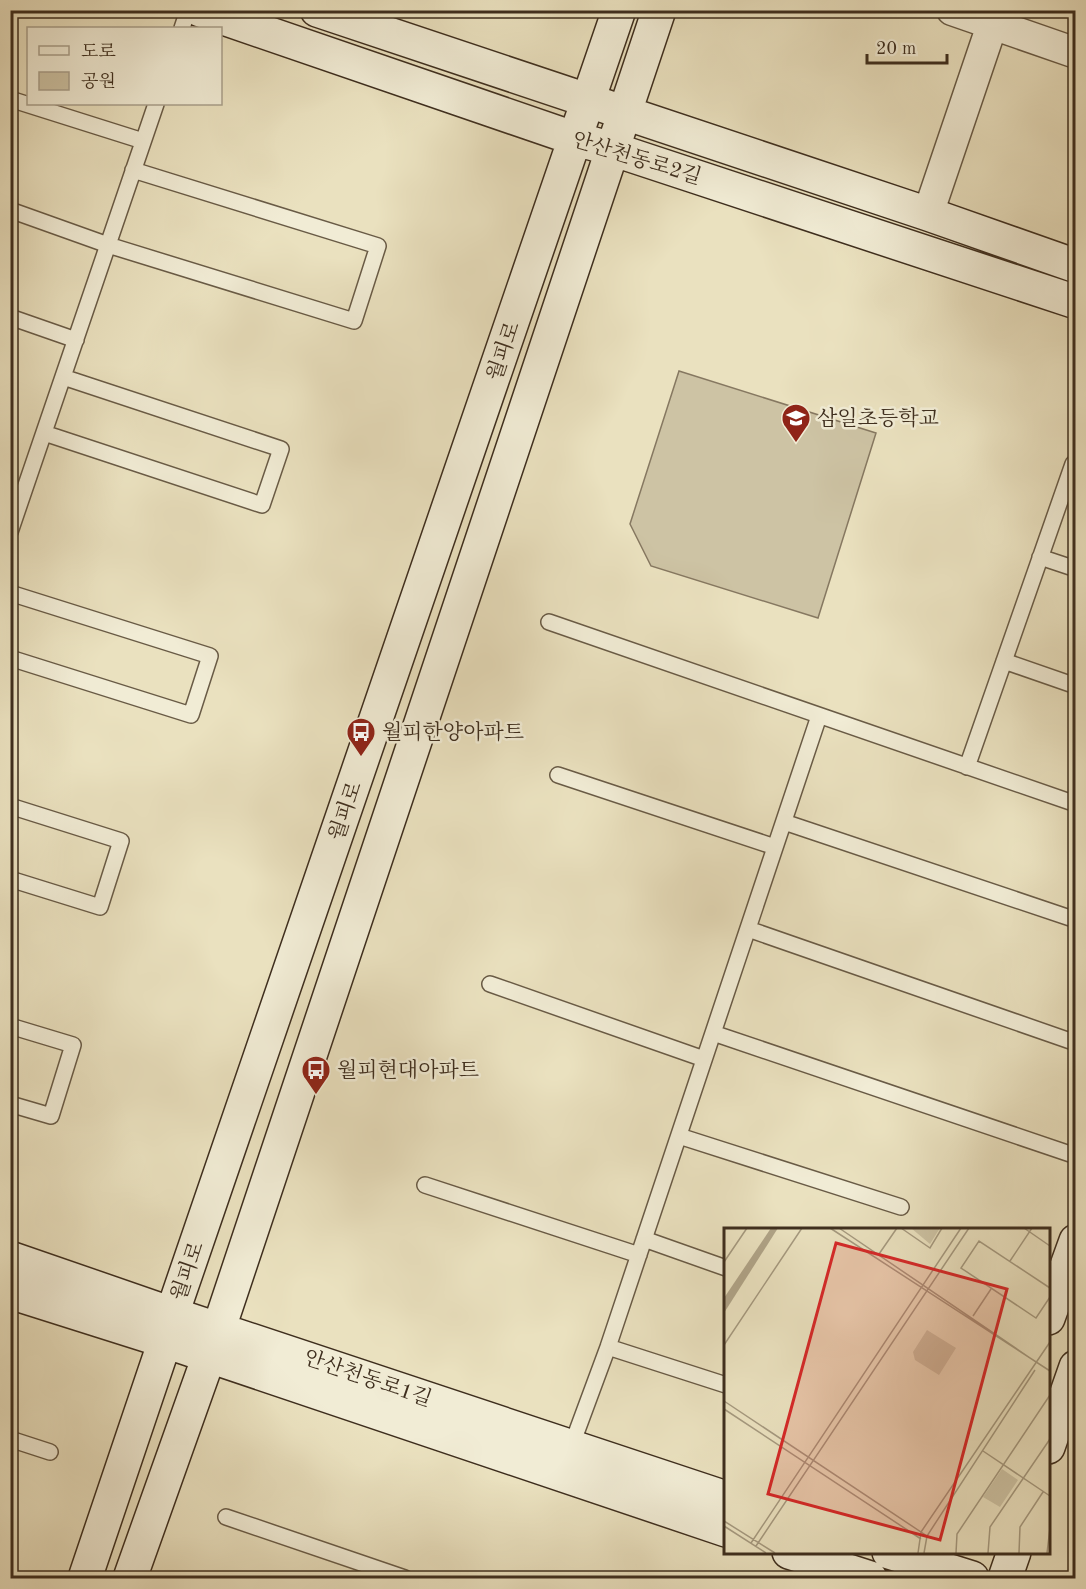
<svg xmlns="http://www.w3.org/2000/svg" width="1086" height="1589" viewBox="0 0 1086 1589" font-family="'Old Standard TT','Noto Serif KR',serif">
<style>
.green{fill:#cdc3a4;stroke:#867861;stroke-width:1.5}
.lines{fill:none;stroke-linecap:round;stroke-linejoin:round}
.lane-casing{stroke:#695b46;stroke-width:18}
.street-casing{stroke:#695b46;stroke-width:33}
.secondary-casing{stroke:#3e2e1e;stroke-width:36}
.lane{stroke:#f1ecd5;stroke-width:15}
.street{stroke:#f1ecd5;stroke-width:30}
.secondary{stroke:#f1ecd5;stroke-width:33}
.labels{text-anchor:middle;stroke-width:5;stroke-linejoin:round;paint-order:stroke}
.street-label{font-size:21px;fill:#3e2e1e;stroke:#f1ecd5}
.poi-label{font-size:21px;fill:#3e2e1e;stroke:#f1ecd5;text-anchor:start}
.inset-road{fill:none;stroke:#a5997f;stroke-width:1.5}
.view{fill:#d62828;fill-opacity:0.15;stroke:#d62828;stroke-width:3}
.inset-edge{fill:none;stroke:#3e2e1e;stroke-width:3}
</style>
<rect width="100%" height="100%" fill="#eae1bf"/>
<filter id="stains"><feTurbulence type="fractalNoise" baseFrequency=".00333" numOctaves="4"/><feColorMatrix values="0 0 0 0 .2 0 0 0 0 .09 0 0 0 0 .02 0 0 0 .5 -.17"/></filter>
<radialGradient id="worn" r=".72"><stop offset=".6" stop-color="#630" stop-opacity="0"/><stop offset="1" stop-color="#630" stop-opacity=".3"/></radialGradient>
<path class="green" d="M679 371 876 433 818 618 651 566 630 524Z"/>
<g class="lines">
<g class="lane-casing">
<path id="lane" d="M182 28 188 10
M10 99 143 141
M10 210 108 245 354 321 378 246 133 170
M10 317 76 340
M44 433 262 505 281 449 63 377
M10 532 156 104
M1040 557 1076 569
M10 593 210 656 191 715 10 658
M549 622 1076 804
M1004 661 1076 686
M967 767 1073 464H1076
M558 775 775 847
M10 806 121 841 100 907 10 879
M784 822 1076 920
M748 929 1076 1043
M490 984 704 1059
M10 1026 73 1045 51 1116 10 1104
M713 1033 1076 1156
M679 1136 901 1207
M425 1185 639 1255
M644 1239 726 1268
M608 1347 726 1385
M10 1439 50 1452
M571 1447 608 1347 819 716
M226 1517 405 1578"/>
</g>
<g class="street-casing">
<path id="street" d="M952 10 1076 53
M928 214 992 25"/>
</g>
<g class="secondary-casing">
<path id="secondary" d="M200 10 576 139 612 149 1076 302
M317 10 928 214 1076 266
M10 1258 172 1314 726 1498
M10 1292 165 1341 726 1530
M1048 1318 1076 1241
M1048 1447 1076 1367
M789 1552 870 1578
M889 1552 972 1578
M85 1578 165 1341 172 1314 619 10
M130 1578 219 1328 659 10
M1005 1578 1014 1552"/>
</g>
<use href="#lane" class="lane"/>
<use href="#street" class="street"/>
<use href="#secondary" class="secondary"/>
</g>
<defs>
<g id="school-pin" transform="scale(1.5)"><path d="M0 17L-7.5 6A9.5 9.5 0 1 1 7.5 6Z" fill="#8f2418" stroke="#f1ecd5"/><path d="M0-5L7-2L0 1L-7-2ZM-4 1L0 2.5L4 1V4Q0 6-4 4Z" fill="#fff"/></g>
<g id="bus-pin" transform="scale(1.5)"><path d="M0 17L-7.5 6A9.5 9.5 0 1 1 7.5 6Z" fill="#8f2418" stroke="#f1ecd5"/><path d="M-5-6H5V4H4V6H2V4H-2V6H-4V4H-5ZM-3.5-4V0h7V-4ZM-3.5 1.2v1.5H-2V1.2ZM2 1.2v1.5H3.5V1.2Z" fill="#fff"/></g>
</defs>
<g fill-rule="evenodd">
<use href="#school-pin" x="796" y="418"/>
<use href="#bus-pin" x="361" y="732"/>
<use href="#bus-pin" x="316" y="1070"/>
</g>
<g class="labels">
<g class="street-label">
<text transform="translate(637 158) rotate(17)" y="7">안산천동로2길</text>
<text transform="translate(503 351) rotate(-71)" y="7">월피로</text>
<text transform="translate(345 811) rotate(-71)" y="7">월피로</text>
<text transform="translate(187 1271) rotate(-71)" y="7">월피로</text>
<text transform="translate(368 1378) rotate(19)" y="7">안산천동로1길</text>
</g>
<g class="poi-label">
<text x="817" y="425">삼일초등학교</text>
<text x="382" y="739">월피한양아파트</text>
<text x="337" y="1077">월피현대아파트</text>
</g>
</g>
<g transform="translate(724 1228)">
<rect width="326" height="326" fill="#eae1bf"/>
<path d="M187 0H216L206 16ZM203 102 232 120 215 147 191 132 189 124ZM278 241 294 252 276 279 259 269Z" fill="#cdc3a4"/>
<path d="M47 0H54L0 85V70Z" fill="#b0a488"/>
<path class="inset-road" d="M106 0 326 143M115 0 315 136M177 0 206 20 218 0M300 0 326 18M155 26 173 0M286 33 308 0M0 34 23 0M326 60 255 13 237 40 312 90 326 69M249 88 267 61M0 117 78 0M0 173 203 308M0 181 197 311M259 223 326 268M0 293 51 325M0 298 42 325M27 315 237 0M32 318 245 0M194 325 197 304 326 114M200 325 203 308 311 142M232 325 233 306 326 167M264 325 266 299 326 211M295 325 296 299 319 264M323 325 326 300"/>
<path class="view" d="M112 15 283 61 216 312 44 266Z"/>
<rect width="326" height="326" class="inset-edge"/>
</g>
<rect width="1086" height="1589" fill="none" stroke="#eae1bf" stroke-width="36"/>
<rect x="12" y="12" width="1062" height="1565" fill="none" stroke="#3e2e1e" stroke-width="3"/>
<rect x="18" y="18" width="1050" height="1553" fill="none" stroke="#3e2e1e" stroke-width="1.5"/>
<rect x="27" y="27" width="195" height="78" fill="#f1ecd5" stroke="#a9a08c" stroke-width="1.5"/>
<rect x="39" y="46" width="30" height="9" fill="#f1ecd5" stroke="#a9a08c" stroke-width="1.5"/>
<text x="81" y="57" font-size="18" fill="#3e2e1e">도로</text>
<rect x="39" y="72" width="30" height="18" fill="#cdc3a4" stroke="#a9a08c" stroke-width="1.5"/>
<text x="81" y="87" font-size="18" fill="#3e2e1e">공원</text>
<path d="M867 54v9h80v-9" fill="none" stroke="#3e2e1e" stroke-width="3"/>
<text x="876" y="54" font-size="18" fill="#3e2e1e" stroke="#f1ecd5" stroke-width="4.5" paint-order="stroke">20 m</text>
<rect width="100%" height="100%" filter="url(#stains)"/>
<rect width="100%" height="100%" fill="url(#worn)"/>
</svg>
